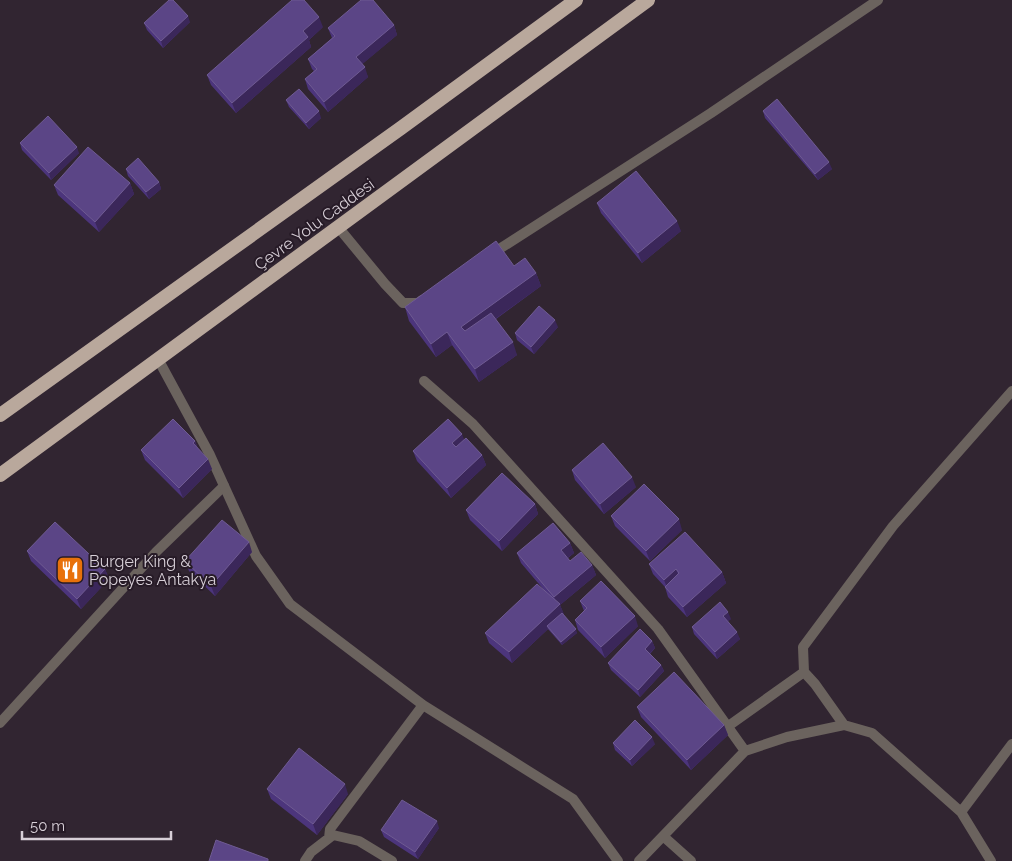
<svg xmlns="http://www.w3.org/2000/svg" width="1012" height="861" viewBox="0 0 1012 861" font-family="Raleway,sans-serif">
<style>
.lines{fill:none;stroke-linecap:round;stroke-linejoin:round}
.service{stroke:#6b635e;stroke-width:10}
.minor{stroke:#6b635e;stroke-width:10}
.trunk{stroke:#b9a89c;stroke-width:14}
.wall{fill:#4c357c}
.shaded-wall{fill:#3b275a}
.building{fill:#5b4586;stroke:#6f5b92}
.labels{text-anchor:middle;stroke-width:4;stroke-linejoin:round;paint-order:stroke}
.street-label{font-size:16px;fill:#d7cfd7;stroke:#271b27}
.poi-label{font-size:16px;fill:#d7cfd7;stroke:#271b27;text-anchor:start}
</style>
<rect width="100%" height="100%" fill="#312531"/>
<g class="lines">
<path class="service" d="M0 723 156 552 224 486"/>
<path class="minor" d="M338 227 385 284 403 303H418L422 300
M490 255 711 113 878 0
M158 359 210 455 256 556 290 604 423 705 573 799 618 861
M424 381 473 424 658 629 745 751
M844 725 815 684 804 672 803 647 893 526 1012 391
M727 727 804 672
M961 812 1012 744
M663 836 691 861
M329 838 330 829 423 705
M305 861 311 852 333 835 359 841 392 861
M639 861 745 751 787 737 844 725 872 733 961 812 991 861"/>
<path class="trunk" d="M0 415 401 128 576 0
M0 475 648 0"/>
</g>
<path class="wall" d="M190 22 163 48 147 30 144 23Z
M394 25 397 35 362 64 368 77 328 112 308 89 305 79 314 71 312 69 308 59 332 38 328 28Z
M323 27 309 40 311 47 236 113 211 85 207 75Z
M286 100 321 118 309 129 289 107Z
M763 111 832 169 818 180 765 118Z
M20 143 79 153 51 180 22 150Z
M126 169 159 182 161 189 149 199 128 176Z
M130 183 134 194 99 232 58 195 54 185Z
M597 203 681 231 642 263 601 213Z
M514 266 536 273 541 286 496 319 517 355 479 382 452 345 436 357 409 321 405 307Z
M558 327 534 354 517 340 515 333Z
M464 440 482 455 486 465 451 498 417 461 413 451Z
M195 441 198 449 212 469 183 498 145 460 141 450Z
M572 470 636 487 604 514 575 480Z
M535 504 538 514 502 551 470 520 466 510Z
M611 516 682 530 650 561 615 526Z
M570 543 574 553 568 558 570 561 592 565 596 575 560 605 564 615 577 633 562 645 548 629 512 663 489 643 485 633 544 590 521 563 517 553Z
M27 551 105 569 109 579 81 609 31 561Z
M252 552 215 596 189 571 185 561Z
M649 564 722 572 726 583 687 617 668 597 665 587 653 574Z
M580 601 638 626 605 658 578 630 575 620 584 611Z
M731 619 728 621 740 639 717 659 694 634 692 627Z
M652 641 655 648 650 654 661 665 664 671 640 697 611 670 608 663Z
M637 707 724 725 728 735 691 770 641 717Z
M613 743 655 744 632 766 615 750Z
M267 789 348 794 317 835 271 799Z
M439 828 418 859 384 837 381 830Z"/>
<path class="shaded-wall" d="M188 16 190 22 163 48 161 41Z
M319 17 323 27 309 40 311 47 236 113 232 103 303 31Z
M394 25 397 35 359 67 356 57Z
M365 67 368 77 328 112 324 102Z
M319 111 321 118 309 129 306 123Z
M77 147 79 153 51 180 49 173Z
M829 162 832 169 818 180 815 174Z
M159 182 161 189 149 199 146 192Z
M130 183 134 194 99 232 95 222Z
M677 221 681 231 642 263 638 253Z
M536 273 541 286 466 340 461 327Z
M555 320 558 327 534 354 531 347Z
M447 332 452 345 436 357 431 344Z
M513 342 517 355 479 382 475 369Z
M462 434 466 444 456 454 452 443Z
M195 441 199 451 193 443Z
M482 455 486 465 451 498 447 488Z
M208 459 212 469 183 498 179 488Z
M632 477 636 487 604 514 600 504Z
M535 504 538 514 502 551 499 541Z
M679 519 682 530 650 561 646 551Z
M249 542 252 552 215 596 211 586Z
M570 543 574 553 565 560 561 550Z
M592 565 596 575 560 605 564 614 549 628 547 626 548 629 512 663 509 652 558 606 554 597Z
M105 569 109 579 81 609 77 599Z
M676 569 680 579 668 590 664 580Z
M722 572 726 583 687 617 683 607Z
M728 612 731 619 726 623 723 616Z
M635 616 638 626 605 658 601 647Z
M576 629 577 633 562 645 561 642Z
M737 632 740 639 717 659 715 652Z
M652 641 655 648 647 656 645 649Z
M661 665 664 671 640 697 638 690Z
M724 725 728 735 691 770 687 760Z
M652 737 655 744 632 766 630 760Z
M345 784 348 794 317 835 313 824Z
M437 821 439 828 418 859 415 852Z"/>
<path class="building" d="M169 0H173L188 16 161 41 144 23Z
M292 0H304L319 17 303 31 308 37 232 103 207 75Z
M361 0H373L394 25 356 57 365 67 324 102 305 79 317 69 308 59 335 36 328 28Z
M299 89 319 111 306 123 286 100Z
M777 99 829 162 815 174 763 111Z
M48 116 77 147 49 173 20 143Z
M88 147 130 183 95 222 54 185Z
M138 158 159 182 146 192 126 169Z
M636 171 677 221 638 253 597 203Z
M496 241 514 266 525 258 536 273 461 327 465 331 491 313 513 342 475 369 447 332 431 344 405 307Z
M539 306 555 320 531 347 515 333Z
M173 419 195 441 193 443 208 459 179 488 141 450Z
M448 419 462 434 452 443 456 447 466 438 482 455 447 488 413 451Z
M603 443 632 477 600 504 572 470Z
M502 473 535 504 499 541 466 510Z
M644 484 679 519 646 551 611 516Z
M222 520 249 542 211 586 185 561Z
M55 522 105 569 77 599 27 551Z
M553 523 570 543 561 550 570 561 581 552 592 565 554 597 517 553Z
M685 532 722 572 683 607 665 587 679 573 676 569 664 580 649 564Z
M601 581 635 616 601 647 575 620 587 608 580 601Z
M537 584 560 604 509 652 485 633Z
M720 602 728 612 723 616 737 632 715 652 692 627Z
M562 613 576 629 561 642 547 626Z
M640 629 652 641 645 649 661 665 638 690 608 663Z
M674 672 724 725 687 760 637 707Z
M635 720 652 737 630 760 613 743Z
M299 748 345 784 313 824 267 789Z
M402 800 437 821 415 852 381 830Z
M216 840 268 859V861H209Z"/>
<defs>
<g id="restaurant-square" transform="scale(1.4375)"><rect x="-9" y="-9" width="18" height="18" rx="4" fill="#e8710a" stroke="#271b27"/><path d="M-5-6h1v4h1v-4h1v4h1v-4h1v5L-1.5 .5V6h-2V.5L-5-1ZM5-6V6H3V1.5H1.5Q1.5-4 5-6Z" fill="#fff"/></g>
</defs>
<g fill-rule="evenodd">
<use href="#restaurant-square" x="70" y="570"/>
</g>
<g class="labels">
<g class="street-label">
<text transform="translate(314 224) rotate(-36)" y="6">Çevre Yolu Caddesi</text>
</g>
<g class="poi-label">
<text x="89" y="567">Burger King &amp;<tspan x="89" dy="18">Popeyes Antakya</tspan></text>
</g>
</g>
<path d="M22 831v8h149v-8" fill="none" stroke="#d7cfd7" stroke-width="2.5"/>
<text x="30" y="831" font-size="15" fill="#d7cfd7" stroke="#271b27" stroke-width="4" paint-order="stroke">50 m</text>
</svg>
